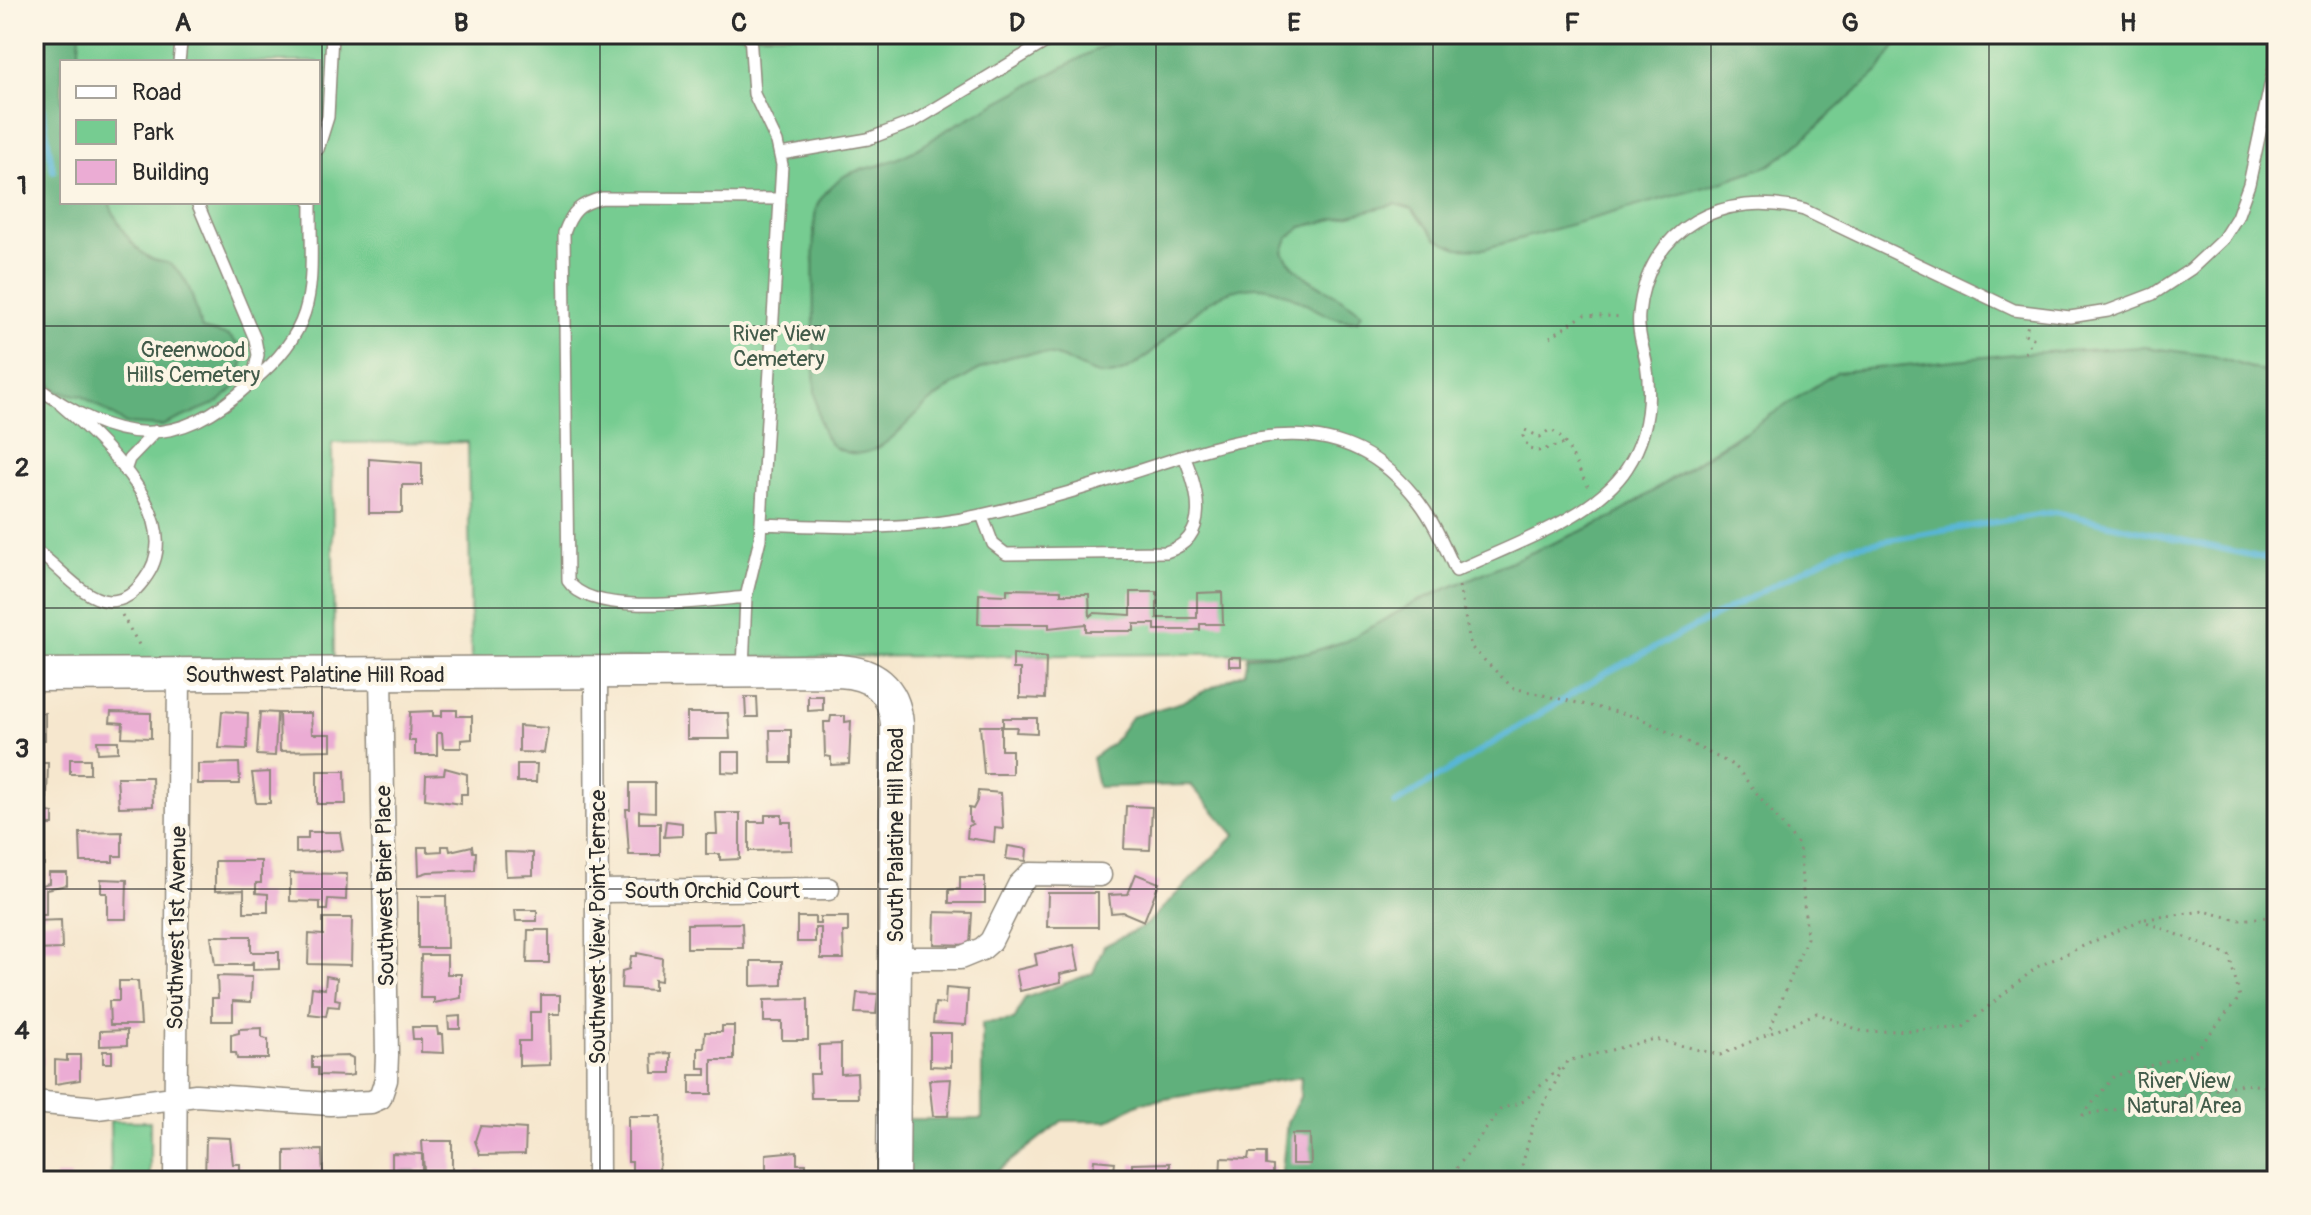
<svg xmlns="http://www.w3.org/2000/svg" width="2311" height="1215" viewBox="0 0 2311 1215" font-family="Pangolin,sans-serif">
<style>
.green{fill:#76cc91;stroke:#507c5e;stroke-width:2;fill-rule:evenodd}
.forest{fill:#60b07b;stroke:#466e53;stroke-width:2}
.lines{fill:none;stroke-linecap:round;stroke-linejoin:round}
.stream{stroke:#58b6d6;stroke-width:6}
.building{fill:#ebacd4}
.lane-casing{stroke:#90897c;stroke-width:14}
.street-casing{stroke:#90897c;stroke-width:25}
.secondary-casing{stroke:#90897c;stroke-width:35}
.path{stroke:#90897c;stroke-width:3;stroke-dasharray:2 6;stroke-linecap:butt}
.lane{stroke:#fff;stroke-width:11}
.street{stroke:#fff;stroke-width:22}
.secondary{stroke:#fff;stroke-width:32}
.grid{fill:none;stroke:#2b2b2b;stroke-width:2;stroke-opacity:0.55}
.labels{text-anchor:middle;stroke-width:8;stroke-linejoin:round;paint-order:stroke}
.park-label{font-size:22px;fill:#425b4a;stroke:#fcf5e5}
.street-label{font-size:22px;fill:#2b2b2b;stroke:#fcf5e5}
.neatline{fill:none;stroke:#2b2b2b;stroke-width:3}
.grid-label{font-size:26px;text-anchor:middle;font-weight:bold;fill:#2b2b2b}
</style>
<rect width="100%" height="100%" fill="#fcf5e5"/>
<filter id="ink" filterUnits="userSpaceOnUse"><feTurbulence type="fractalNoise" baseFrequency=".0125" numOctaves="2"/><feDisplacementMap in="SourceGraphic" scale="16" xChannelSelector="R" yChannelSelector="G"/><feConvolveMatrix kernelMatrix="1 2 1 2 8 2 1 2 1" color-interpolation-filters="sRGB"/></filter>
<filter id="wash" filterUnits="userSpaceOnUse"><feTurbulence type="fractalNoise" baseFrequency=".006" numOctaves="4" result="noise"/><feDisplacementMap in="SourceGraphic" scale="32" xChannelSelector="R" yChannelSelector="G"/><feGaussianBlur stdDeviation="1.8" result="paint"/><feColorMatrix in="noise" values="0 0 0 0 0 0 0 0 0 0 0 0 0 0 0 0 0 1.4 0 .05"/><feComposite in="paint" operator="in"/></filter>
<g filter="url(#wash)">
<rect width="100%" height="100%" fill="#f6e7ce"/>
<path class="green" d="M34 34H2277V376L2213 356 1740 433 1610 519 1418 601 1346 641 1308 653 471 660 468 442 332 443 334 657 34 662ZM62 62H318V202H62Z
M110 1121H150V1181H111Z
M415 1170 416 1181H333Z"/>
<path class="forest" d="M34 34H80L78 62H62V202H109C116 221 131 248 150 258 157 262 167 261 173 266 193 283 194 308 202 329L229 336 240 346 244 358 238 384 219 402 162 426 126 424 82 396 60 392 34 372Z
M1125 34H1196L1238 42 1276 34H1903L1879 71 1796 146 1770 165 1709 186 1483 249 1457 248 1436 238 1412 209 1395 204 1302 227 1288 238 1283 252C1299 282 1337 291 1362 313L1358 320C1322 325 1293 286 1256 287 1197 288 1172 346 1126 370 1096 385 1079 361 1052 355 1033 351 1011 355 993 363 972 372 950 387 931 401 904 421 878 470 836 448 810 435 814 354 814 327 814 306 811 220 817 206 822 195 834 182 846 175 856 170 870 168 880 165 905 157 924 147 944 131Z
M2144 347 2213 356 2277 376V1181H1281L1287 1122 1300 1097 1301 1077 1140 1103 1107 1121H1062L999 1170 992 1181H905L903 1119H982V1023L1014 1020 1025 998 1093 973 1104 946 1146 925 1235 835 1191 785 1098 787 1092 758 1113 743 1131 717 1182 702 1244 672 1247 656 1308 653 1346 641 1418 601 1610 519 1837 372 2025 353Z"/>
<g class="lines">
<path class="stream" d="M34 56 53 171
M1395 804 1604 674 1847 547 2055 512 2277 561"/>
</g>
<g id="blocks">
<path class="building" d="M369 459 422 463V485H402V513H369Z
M1007 589 1061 590V594H1089L1090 616 1094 613 1131 615V592H1157V618H1197V593L1222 592 1223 624H1200V630H1155V624H1134V631H1086V624L1049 628V624H978L979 594 1007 595Z
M1013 654 1046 658 1045 699 1020 698V669H1013Z
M1229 657H1241V666H1229Z
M808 696H823V710L808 711Z
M745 697H757L758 717H746Z
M442 710H457V716H472V739L461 740V748H443L442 733H437V755H415V741H409L410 712 433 711V716H442Z
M222 711 248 713 247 749 219 748Z
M111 712 151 713V738L122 737 123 723 110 722Z
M260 712 277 713 275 756 257 755Z
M34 713H45V740H34Z
M279 713H311L312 734H331V750L280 751Z
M687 713H728L730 739H687Z
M831 716H845V722L851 721 849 764 831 765V757L825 756 824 722H830Z
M1003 718H1037V733L1016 732 1017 727H1003Z
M519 726 548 728 544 753 519 752Z
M980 726H1001V750H1012V774H984Z
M770 730H791V763H771Z
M97 741H118V752L98 753Z
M722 752H740V773L722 772Z
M70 759H90V774H70Z
M34 763H48L47 798H34Z
M239 763 240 784H198V764Z
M517 764H537L536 782H517Z
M445 768 467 774V794H461V804L425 799 426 775 444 774Z
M317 771H345L346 804H317Z
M270 772V803H256L252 773Z
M117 777H152L153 806 119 807Z
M630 783H655V812L639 811V823H660V855H629L626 809H630Z
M978 791 1001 793 1003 829 995 828 994 842 967 838 968 826 973 824 969 821V808L973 809 977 801Z
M1126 806 1152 807 1150 850 1124 849Z
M34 809 53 813V825H44V865H34Z
M716 813H740V859L720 860V854H706V834H717Z
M765 815H782V822H791V850L749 851V822H765Z
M666 821 682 823V836L664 837Z
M122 832V856H113V862H81L80 833Z
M308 832H340L343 850 296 853V839H308Z
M442 846H449L450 851 472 846 473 852H476L475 870 428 872 419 875 418 847H427V852L442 851Z
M1008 846 1027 849 1026 861 1006 859Z
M505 852 533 853V875L506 876Z
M215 861H261V883H256V893L268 894V912H244V890L215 891Z
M49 873H67V885L46 889V915H34V887L49 883Z
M290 873 347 874 346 900 328 899 327 910H320V902L290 901Z
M1136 874 1159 883 1144 921 1123 912 1111 913 1109 895 1128 894Z
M960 877H985V903H949V890L960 889Z
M101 879 127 880 126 919H107V893H101Z
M1048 893H1098V927H1047Z
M418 896H446L447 948H418Z
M515 910H537V921H516Z
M935 912 972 913 970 945 934 944Z
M797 917H815V924H820V917H848V932H843L844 959H821V928H815V942H797Z
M323 918H352L351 965 308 964 309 934 323 935Z
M61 920 62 949 34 950V921Z
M742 923 743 948H687V924Z
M528 930H549V963H527Z
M211 936H251V952H279V969L253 970V961L251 965H215Z
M1074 945 1079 970 1060 974 1061 982 1020 991 1016 970 1037 965 1035 954Z
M637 953 662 958 661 981 654 980V990L621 988 622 971 629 969 631 956H637Z
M421 955H447V974H461V998L434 1003V998H420Z
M751 961H782V985L751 986Z
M217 976 252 977 251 1002 233 1001V1021H212V998H218Z
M326 976 337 978 335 999 340 1000 339 1007 328 1006 326 1016 309 1014 312 987 325 989Z
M119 981H138L141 1025H110L109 1001H119Z
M946 988 968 990 966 1025 933 1023 935 1003 945 1004Z
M857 993 878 994 876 1014 855 1013Z
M541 995H560V1014H549L550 1065 519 1066V1041H530V1012H541Z
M808 999V1040H782V1022H764V1000Z
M460 1016V1029H449L448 1017Z
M722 1026H734V1060H712V1094H690V1075H706V1068H698V1048H704L705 1032H722Z
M412 1027H437L438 1034H443L444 1053 421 1052V1039H413Z
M262 1028V1038L268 1039V1059H237L236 1053H231V1035L239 1033V1029Z
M127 1030V1045L100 1046V1031Z
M930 1033H951V1067L930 1066Z
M841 1044V1074L857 1073 858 1098H811L810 1074H819V1045Z
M34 1049H43V1065H34Z
M103 1051H112V1063H103Z
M671 1053V1073H653L652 1054Z
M67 1055H80V1080L55 1084V1060L67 1061Z
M349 1056 353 1058V1075L348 1076 318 1075V1068H312V1057Z
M951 1079 948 1116H933L929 1080Z
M628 1116H661L659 1175H632V1162H628Z
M480 1126 526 1129 525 1154 480 1155 475 1141Z
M1292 1134H1310L1311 1164H1292Z
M206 1137 230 1138 233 1164H240V1181H205Z
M422 1141H452V1171H424Z
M322 1150 323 1180H285V1151Z
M797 1151V1164H806V1181H766V1154Z
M392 1153 422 1154V1170L392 1171Z
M1249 1153H1266V1165L1273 1166V1180L1220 1181 1221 1158 1248 1159Z
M1094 1160 1115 1162 1113 1181H1092Z
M1170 1163V1181H1117V1170L1132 1169V1164Z
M477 1171 506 1172V1181H477Z
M55 1176H71L70 1181H55Z"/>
</g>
</g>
<g filter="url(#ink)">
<use href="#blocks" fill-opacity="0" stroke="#90897c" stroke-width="2"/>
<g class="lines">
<g class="lane-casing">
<path id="lane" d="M179 62 182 34
M318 149 328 117 332 34
M781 154 868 139 913 122 1059 34
M197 202 255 339 258 355 252 382C323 324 310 283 311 202
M34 385C116 444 175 453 252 382
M125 471 129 459 156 431
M982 515 993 544 1006 554 1166 552C1212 538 1198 489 1184 456
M761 524C837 527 910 532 985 514 1034 503 1083 489 1131 473 1234 440 1339 396 1419 502 1435 523 1445 548 1456 571 1508 546 1596 517 1627 468 1648 436 1652 399 1646 362 1643 346 1637 331 1639 314 1647 226 1725 189 1804 210L2014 310 2070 317 2108 311 2153 294 2191 269 2223 239 2237 217 2249 184 2277 53
M34 550C57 563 81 599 109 601 126 601 135 592 144 580 190 521 104 442 61 405
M746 597C704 601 592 618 568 581L564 233C572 211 579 204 602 198L778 199
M743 669 746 597 760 539 782 165 777 142 754 94 750 34"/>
</g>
<g class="street-casing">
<path id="street" d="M596 673 598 1181
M597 891 828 889
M895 958H960L982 949 991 941 1019 885 1030 874 1100 875
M34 1102 97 1108 196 1095 330 1104 371 1102 380 1098 386 1080 387 1055 381 673
M175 1181 179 675"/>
</g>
<g class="secondary-casing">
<path id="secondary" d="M34 675 839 671C873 673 894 688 897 724L893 1181"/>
</g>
<path class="path" d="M1550 337 1584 315 1623 317
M2025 353 2033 338 2025 334 2028 325
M1563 444 1538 451 1529 449 1523 436 1525 430 1540 437 1549 430C1568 435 1577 471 1588 486
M1459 586 1471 647 1513 688 1638 717 1735 766 1799 846 1807 938 1768 1034
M122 615 142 650
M2145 919 2204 911 2239 920 2277 916
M1447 1181 1501 1109 1524 1101 1563 1065
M1518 1181 1533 1124 1567 1061 1655 1039 1720 1055 1817 1013 1864 1032 1962 1028 2037 967 2141 920 2229 955 2240 997 2194 1053 2114 1076 2083 1115 2242 1084 2277 1087"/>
<use href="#lane" class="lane"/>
<use href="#street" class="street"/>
<use href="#secondary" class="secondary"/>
</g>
</g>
<path class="grid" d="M322 34V1181M600 34V1181M878 34V1181M1156 34V1181M1433 34V1181M1711 34V1181M1989 34V1181M34 326H2277M34 608H2277M34 889H2277"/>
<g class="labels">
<g class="park-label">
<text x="779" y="341">River View<tspan x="779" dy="25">Cemetery</tspan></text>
<text x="193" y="357">Greenwood<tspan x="193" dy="25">Hills Cemetery</tspan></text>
<text x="2184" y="1088">River View<tspan x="2184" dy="25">Natural Area</tspan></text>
</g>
<g class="street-label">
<text x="315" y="682">Southwest Palatine Hill Road</text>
<text transform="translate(895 835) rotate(-90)" y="8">South Palatine Hill Road</text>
<text transform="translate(384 886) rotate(-91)" y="8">Southwest Brier Place</text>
<text x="712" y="898">South Orchid Court</text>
<text transform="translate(597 927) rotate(-90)" y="8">Southwest View Point Terrace</text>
<text transform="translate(176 928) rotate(-89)" y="8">Southwest 1st Avenue</text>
</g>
</g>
<rect width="2311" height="1215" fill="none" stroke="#fcf5e5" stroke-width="88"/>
<rect x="60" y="60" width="260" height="144" fill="#fcf5e5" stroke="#a8a49b" stroke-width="2"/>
<rect x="76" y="86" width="40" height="12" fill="#ffffff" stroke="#a8a49b" stroke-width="2"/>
<text x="132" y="100" font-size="24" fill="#2b2b2b">Road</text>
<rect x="76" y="120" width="40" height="24" fill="#76cc91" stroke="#a8a49b" stroke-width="2"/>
<text x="132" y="140" font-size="24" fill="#2b2b2b">Park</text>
<rect x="76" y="160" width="40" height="24" fill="#ebacd4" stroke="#a8a49b" stroke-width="2"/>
<text x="132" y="180" font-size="24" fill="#2b2b2b">Building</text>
<rect x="44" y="44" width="2223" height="1127" class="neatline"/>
<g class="grid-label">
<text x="183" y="31">A</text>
<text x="461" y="31">B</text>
<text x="739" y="31">C</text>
<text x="1017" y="31">D</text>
<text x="1294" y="31">E</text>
<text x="1572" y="31">F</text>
<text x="1850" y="31">G</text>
<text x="2128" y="31">H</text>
<text x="22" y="194">1</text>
<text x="22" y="476">2</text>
<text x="22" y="757">3</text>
<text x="22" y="1039">4</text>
</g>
</svg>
